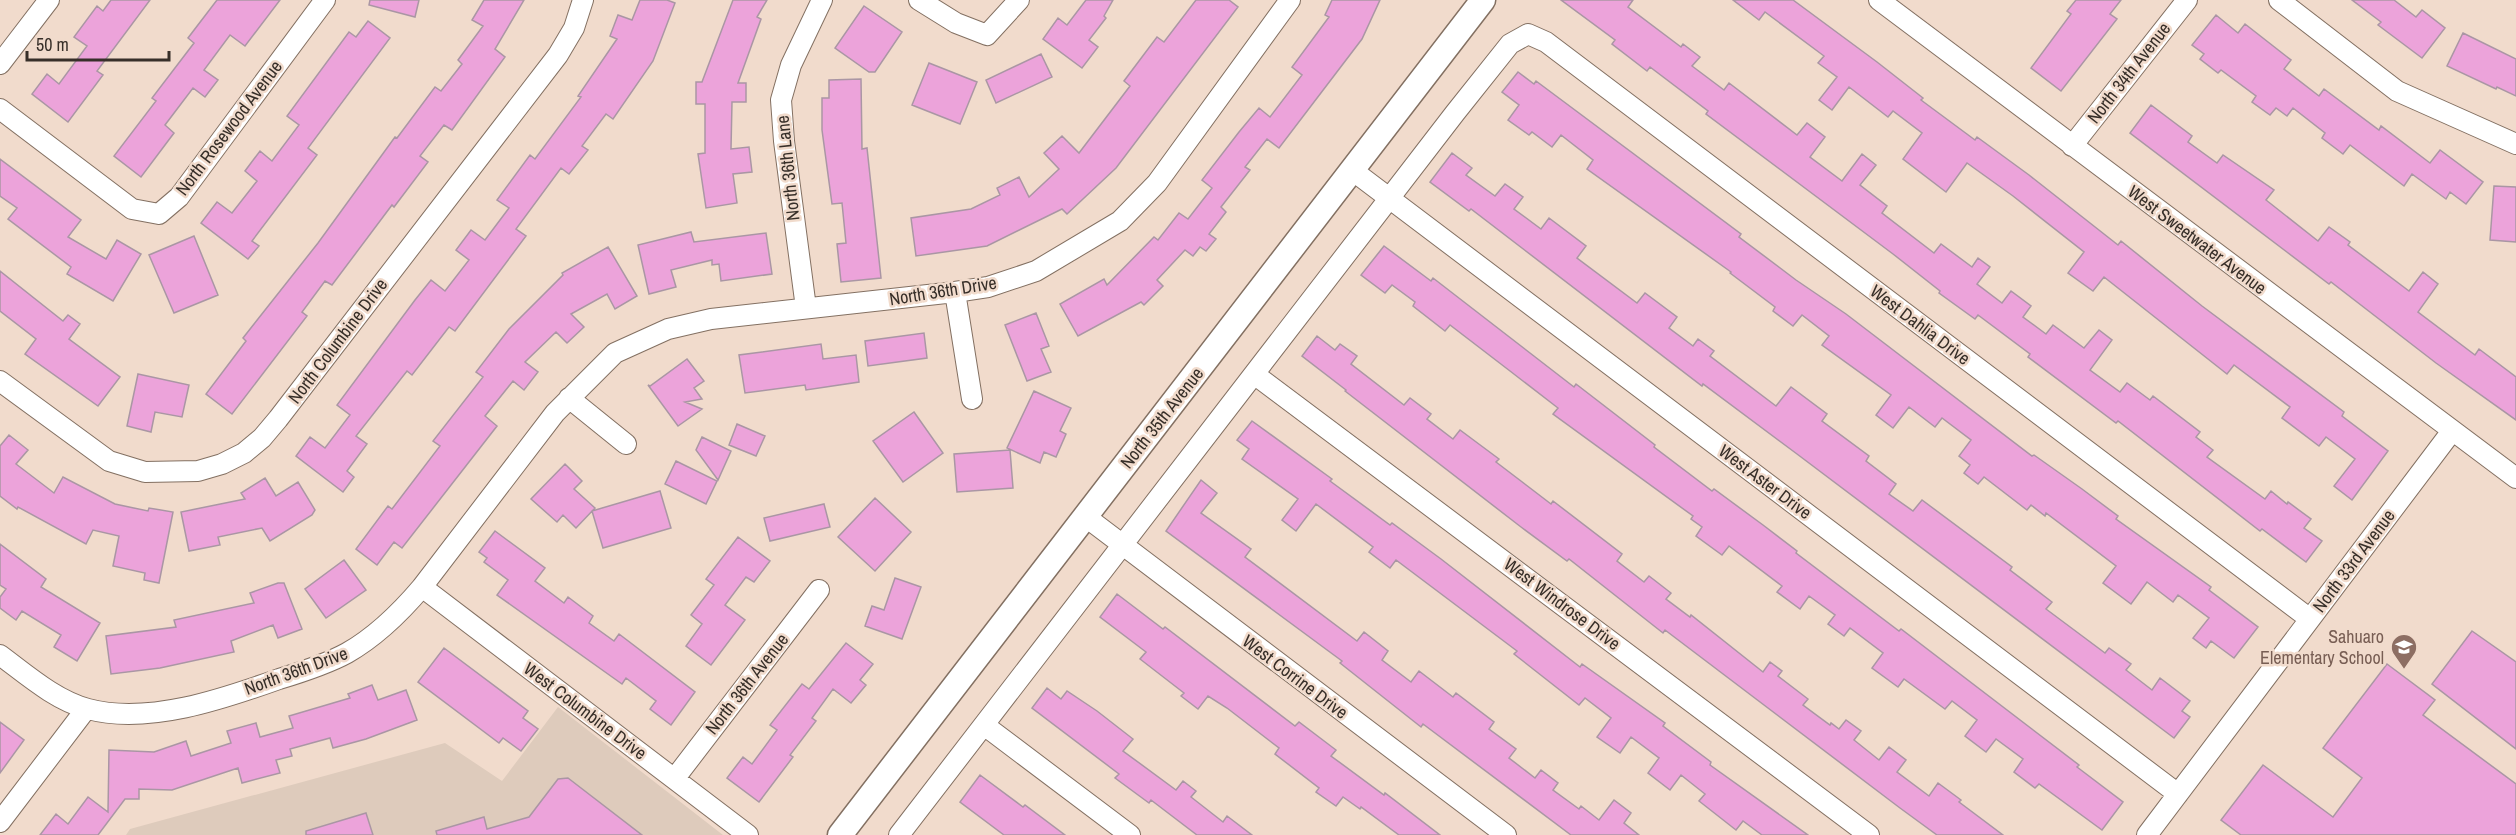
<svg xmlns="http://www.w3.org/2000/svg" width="2516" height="835" viewBox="0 0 2516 835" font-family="'Archivo Narrow',sans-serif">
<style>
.commercial{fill:#decbbc}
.building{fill:#eca3da;stroke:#aa96a4;stroke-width:1.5}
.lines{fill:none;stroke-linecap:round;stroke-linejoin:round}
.minor-casing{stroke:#837062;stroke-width:22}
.major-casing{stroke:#837062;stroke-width:27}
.minor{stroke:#fff;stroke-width:20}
.major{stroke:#fff;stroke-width:24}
.labels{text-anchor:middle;stroke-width:5;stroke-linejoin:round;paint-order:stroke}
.street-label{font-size:18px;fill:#372f29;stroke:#f1dbcc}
.education-label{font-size:18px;fill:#785e54;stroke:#f1dbcc;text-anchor:end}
</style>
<rect width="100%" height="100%" fill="#f1dbcc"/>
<path class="commercial" d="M558 707 723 835H126L130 829 445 743 502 781Z"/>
<path class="building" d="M111 0H150L97 71 103 75 68 122 32 94 47 74 59 84 87 46 74 37 97 6 103 11Z
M217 0H280L245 46 230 35 204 70 218 80 205 97 193 88 165 125 174 133 141 177 114 156 156 101 152 98 194 43 188 38Z
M370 0H419L415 17 369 5Z
M484 0H524L495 49 505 57 452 130 444 125 420 156 428 162 394 207 392 205 332 285 325 281 302 312 307 316 232 414 206 394 246 341 243 338 318 243 395 137 397 138 435 87 441 91 462 64 458 60 483 26 472 20Z
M640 0H667L675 3 653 61 613 119 606 114 582 146 588 150 569 174 561 168 516 229 526 236 455 331 449 327 412 375 407 371 356 436 367 444 347 471 354 477 343 492 296 456 310 437 325 448 350 415 337 405 415 300 431 280 445 291 469 260 456 250 471 230 485 240 509 208 497 200 530 155 535 159 581 97 578 96 617 39 610 36 618 15 632 20Z
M733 0H767L757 17 761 19 738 83H746V102H732L731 149 749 147 752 172 733 174 737 203 706 208 698 154 705 153V104H696V82H702Z
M1086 0H1113L1104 16 1106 18 1089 40 1098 47 1082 68 1043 39 1058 18 1067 25Z
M1196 0H1229L1238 7 1116 168 1067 214 1062 209 987 246 916 256 911 218 971 209 1000 195 997 188 1019 177 1029 197 1059 169 1044 153 1062 136 1079 153 1130 86 1124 81 1157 37 1164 42Z
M1332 0H1380L1362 39 1279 148 1267 139 1245 167 1250 170 1221 207 1226 212 1209 234 1216 239 1206 251 1200 247 1193 256 1185 250 1157 280 1163 286 1144 305 1141 302 1078 336 1060 304 1104 279 1107 285 1154 237 1158 240 1179 213 1188 219 1212 188 1202 180 1239 132 1259 108 1270 117 1302 75 1292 67 1329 17 1325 15Z
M1561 0H1633L1628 7 1681 47 1683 44 1700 57 1692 66 1724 90 1729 83 1797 135 1807 123 1825 137 1810 157 1842 181 1862 154 1876 165 1860 185 1887 206 1882 213 1934 253 1941 244 1972 267 1978 258 1990 267 1977 284 2002 303 2011 291 2031 306 2023 317 2046 334 2053 325 2084 348 2099 330 2112 340 2090 370 2120 392 2127 383 2150 400 2153 396 2200 432 2196 437 2213 450 2207 457 2265 499 2271 491 2287 504 2288 502 2311 519 2304 528 2322 541 2306 562 2262 529 2260 531 2118 421 2116 423 2028 357 2030 354 1978 315 1975 319 1939 293 1940 291 1893 254 1706 114 1708 111 1650 67 1647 71 1612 44 1615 40Z
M1733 0H1793L1877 62 1923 98 1921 100 1975 140 1977 137 2029 175 2118 245 2121 241 2202 306 2344 412 2342 416 2388 451 2352 500 2334 486 2355 459 2326 437 2319 446 2282 418 2290 407 2234 365 2227 374 2104 277 2093 291 2068 273 2084 252 2013 196 1967 163 1946 192 1903 159 1922 133 1893 111 1888 117 1849 87 1832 110 1819 100 1837 77 1818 63 1824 56 1765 12 1759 20Z
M2076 0H2121L2110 14 2117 19 2061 91 2031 68 2071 14 2067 11Z
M2352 0H2394L2416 17 2422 10 2445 28 2422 58 2378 25 2381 22Z
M864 6 902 32 875 72H869L835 48Z
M2216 15 2238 33 2245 24 2291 60 2284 69 2319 96 2324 89 2379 130 2381 126 2430 163 2440 150 2483 182 2466 204 2450 192 2446 199 2412 174 2404 186 2350 145 2343 154 2322 138 2325 133 2293 108 2287 116 2276 108 2270 115 2252 102 2256 96 2221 70 2218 73 2200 59 2204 54 2192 45Z
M368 21 390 38 308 148 317 155 252 241 259 246 248 259 201 223 217 202 232 213 257 181 245 171 260 151 272 161 299 125 287 116 349 32 356 37Z
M2463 33 2516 59V96L2497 87 2496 89 2447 66Z
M1041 54 1052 77 996 103 986 80Z
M929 63 977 82 960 124 912 105Z
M1518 72 1534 84 1536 81 1741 234 1739 237 1796 280 1846 314 2032 456 2034 455 2082 489 2118 516 2116 519 2211 587 2209 590 2258 627 2234 658 2211 641 2206 648 2193 638 2209 618 2178 595 2173 602 2147 582 2131 604 2103 583 2116 566 2046 513 2045 516 2031 505 2027 510 1984 477 1978 484 1964 473 1970 465 1959 456 1971 440 1942 418 1935 427 1909 407 1893 428 1876 415 1891 395 1822 345 1829 336 1802 315 1793 326 1773 311 1775 307 1730 273 1731 272 1587 169 1593 160 1561 135 1552 147 1532 132 1529 135 1508 120 1519 105 1502 92Z
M861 79 862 149 867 148 881 278 841 282 837 244 846 243 842 203 832 204 822 130V98H829V80Z
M2151 105 2192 136 2188 142 2217 163 2223 155 2274 190 2266 200 2318 241 2329 227 2350 242 2348 245 2409 291 2423 272 2438 284 2418 312 2475 355 2479 349 2516 377V420L2436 363 2331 282 2329 284 2130 133Z
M1452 153 1472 168 1466 175 1495 196 1505 184 1523 197 1514 209 1541 229 1549 218 1586 246 1577 258 1637 303 1645 293 1677 317 1669 328 1693 346 1698 339 1714 351 1710 356 1776 406 1791 387 1827 414 1822 421 1869 456 1866 461 1896 484 1889 494 1913 511 1922 500 2012 567 2010 570 2052 602 2046 609 2105 653 2109 648 2131 664 2126 670 2152 690 2160 678 2190 701 2182 711 2190 717 2174 738 1797 454 1703 384 1702 386 1471 209 1469 211 1430 182Z
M0 159 81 220 68 237 106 259 117 240 141 254 113 301 67 274 71 267 8 219 17 208 0 196Z
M2494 186 2516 187V242L2490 240Z
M691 232 694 242 766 233 772 274 721 281 719 264 712 265V260L671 270 676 287 649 294 638 245Z
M194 236 218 295 174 313 149 255Z
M1384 246 1431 281 1433 278 1574 387 1576 384 1655 445 1654 447 1712 491 1714 489 1763 525 1797 551 1796 553 1899 631 1901 629 2079 765 2077 767 2123 802 2102 830 2039 784 2035 788 2014 772 2023 759 1996 739 1986 752 1965 736 1977 720 1952 701 1945 709 1904 679 1898 687 1872 668 1883 653 1850 628 1844 636 1828 624 1835 615 1809 596 1800 609 1777 592 1782 586 1729 546 1722 555 1696 536 1702 527 1691 519 1693 516 1553 414 1558 408 1510 371 1450 325 1445 331 1413 306 1415 302 1392 285 1385 293 1361 275Z
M608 247 637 296 615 309 607 294 571 314 584 327 567 343 556 332 525 362 538 372 524 390 513 381 485 416 497 426 402 548 394 542 377 565 356 549 388 506 392 509 440 446 433 441 483 377 476 372 509 329 563 275 562 273Z
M0 271 63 321 68 315 80 324 69 339 120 377 98 406 25 354 36 339 0 311Z
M1036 313 1049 346 1041 349 1051 372 1027 381 1005 325Z
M924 333 927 358 868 366 865 341Z
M1317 336 1335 350 1340 344 1357 356 1351 364 1404 405 1410 398 1431 414 1427 419 1453 439 1460 430 1499 459 1496 462 1551 504 1553 501 1622 554 1617 561 1644 582 1649 576 1671 593 1666 599 1690 617 1691 615 1763 672 1770 662 1782 671 1778 676 1808 699 1803 705 1830 725 1831 723 1839 729 1846 720 1861 731 1854 740 1879 760 1889 747 1906 760 1897 772 1929 796 1938 783 1961 800 1959 802 2003 835H1937L1900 808 1665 630 1663 633 1569 559 1567 561 1521 527 1345 391 1346 390 1302 356Z
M821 344 823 359 856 355 859 382 806 390 805 385 745 393 739 355Z
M687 359 704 381 694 388 702 399 685 402 702 409 678 426 648 385 650 386Z
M138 374 189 385 182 417 155 412 151 432 127 426Z
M1034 391 1071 408 1060 431 1066 434 1056 457 1044 452 1040 463 1007 448Z
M914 412 943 453 903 482 873 441Z
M1252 421 1332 479 1330 481 1390 525 1392 523 1441 559 1580 667 1582 664 1665 723 1663 726 1711 762 1710 765 1808 835H1762L1743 821 1736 830 1699 801 1705 794 1681 775 1670 790 1648 773 1659 758 1631 737 1620 753 1597 737 1611 718 1585 698 1579 705 1514 654 1517 651 1396 560 1390 568 1369 552 1373 547 1316 504 1296 531 1282 520 1298 499 1242 459 1249 449 1237 440Z
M737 424 765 436 756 456 729 445Z
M9 435 28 450 16 464 54 493 63 477 115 504 148 511 149 508 173 512 159 583 144 580 145 573 113 566 119 536 93 530 86 544 18 507 17 509 0 496V446Z
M702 437 731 451 718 480 696 450Z
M1010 450 1013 488 957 492 954 454Z
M676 461 717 481 706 504 665 484Z
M565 464 582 481 574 489 595 508 576 528 563 515 557 522 531 499Z
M265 478 276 496 298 482 315 510 312 515 270 541 262 528 218 537 220 545 189 551 181 512 245 499 241 493Z
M1201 480 1217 493 1201 513 1251 549 1245 557 1357 641 1364 632 1388 651 1382 660 1411 682 1419 671 1453 697 1456 693 1494 722 1489 729 1516 749 1509 758 1535 778 1541 770 1558 783 1553 790 1579 809 1581 806 1599 820 1614 800 1631 813 1624 823 1639 835H1571L1423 724 1421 727 1340 663 1342 661 1166 531Z
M660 491 671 528 603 548 592 511Z
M875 498 911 532 875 571 838 537Z
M824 504 830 527 770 541 764 518Z
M495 531 545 568 535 581 564 603 568 597 593 616 589 623 614 641 619 634 695 692 671 725 650 709 656 701 626 678 622 684 497 595 508 580 484 562 487 558 479 552Z
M738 537 770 561 754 582 746 577 725 605 745 620 711 665 686 646 702 624 691 615 714 585 706 579Z
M0 544 46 579 41 587 100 623 77 661 54 647 61 635 22 611 16 620 0 608V597L6 589 0 585Z
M344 560 366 590 326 618 305 589Z
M895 578 921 587 902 639 865 626 872 606 884 610Z
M278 583H284L302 629 278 638 273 625 231 641 234 652 160 668 111 674 106 636 176 627 174 620 254 603 250 593Z
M1117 594 1163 629 1165 627 1295 726 1299 722 1336 750 1331 756 1384 795 1385 793 1440 835H1399L1361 807 1360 809 1343 797 1336 806 1316 792 1319 788 1275 754 1279 748 1227 708 1208 696 1198 709 1181 696 1184 693 1140 659 1146 652 1100 617Z
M2472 631 2516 662V749L2432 684Z
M846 643 873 664 860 680 866 685 851 703 833 689 812 718 816 721 790 755 793 757 759 802 727 778 743 757 752 764 777 730 770 725 802 684 809 689Z
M444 648 528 711 523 718 538 729 521 751 503 738 499 743 418 682Z
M2387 664 2435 700 2423 715 2516 784V835H2241L2221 820 2263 765 2333 817 2362 778 2323 748Z
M372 685 378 700 406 690 417 720 366 739 333 748 330 738 290 749 292 756 276 760 280 773 242 783 238 768 172 790 139 789V799H125L98 835H40L56 814 68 824 88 797 108 812 109 750 154 752 186 741 191 756 231 743 227 731 256 723 260 737 293 728 289 716 350 698 348 694Z
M1047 688 1061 699 1067 691 1097 711 1133 739 1123 751 1176 790 1183 781 1196 791 1191 797 1223 822 1227 816 1252 835H1197L1151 800 1149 803 1115 778 1119 774 1032 708Z
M0 722 24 740 0 773Z
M980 775 1023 807 1025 805 1065 835H1004L960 802Z
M568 778 642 835H437L436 831 484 817 487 829 529 817 558 779Z
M366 813 373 835H306V831Z"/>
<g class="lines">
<g class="minor-casing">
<path id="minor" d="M919 0 956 23 987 35 1019 0
M1879 0 2516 478
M2279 0 2397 91 2516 144
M0 64 49 0
M0 109 132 209 159 214 179 197 325 0
M2072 146 2187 0
M1352 170 2178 794
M955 292 972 399
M806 308 784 141 781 100 791 65 822 0
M1254 374 1869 835
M0 381 109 461 145 472 198 471 222 464 244 453 262 438 278 419 558 55 574 28 583 0
M569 398 626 444
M1086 517 1506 835
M422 587 748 835
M0 655C27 675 55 700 88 709 148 725 223 699 279 679 302 672 327 664 347 653 377 636 400 613 422 587L555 413 615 353 668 329 711 319 955 292 988 287 1036 271 1120 221 1157 183 1290 0
M984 725 1130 835
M675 778 819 590
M0 822 86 709
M899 835 1455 113 1510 44 1528 34 1546 42 2310 619
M2147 835 2452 431"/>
</g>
<g class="major-casing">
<path id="major" d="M840 835 1483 0"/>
</g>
<use href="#minor" class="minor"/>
<use href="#major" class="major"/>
</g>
<defs>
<g id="school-pin" transform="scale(1.35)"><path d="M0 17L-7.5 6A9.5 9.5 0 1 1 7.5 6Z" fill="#8d6e63" stroke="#f1dbcc"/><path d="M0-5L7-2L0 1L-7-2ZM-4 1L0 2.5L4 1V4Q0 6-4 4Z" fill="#fff"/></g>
</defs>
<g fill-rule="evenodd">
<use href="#school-pin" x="2404" y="647"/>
</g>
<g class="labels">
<g class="street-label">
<text transform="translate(2129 73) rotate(-52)" y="6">North 34th Avenue</text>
<text transform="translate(229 128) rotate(-53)" y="6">North Rosewood Avenue</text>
<text transform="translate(788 168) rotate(-96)" y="6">North 36th Lane</text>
<text transform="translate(2197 240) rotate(37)" y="6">West Sweetwater Avenue</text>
<text transform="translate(943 291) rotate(-9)" y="6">North 36th Drive</text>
<text transform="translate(1920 325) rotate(37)" y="6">West Dahlia Drive</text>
<text transform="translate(338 341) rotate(-53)" y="6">North Columbine Drive</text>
<text transform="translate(1162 418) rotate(-52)" y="6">North 35th Avenue</text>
<text transform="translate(1765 482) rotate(37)" y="6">West Aster Drive</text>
<text transform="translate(2354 561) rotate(-53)" y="6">North 33rd Avenue</text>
<text transform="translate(1562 604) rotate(37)" y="6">West Windrose Drive</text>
<text transform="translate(296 671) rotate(-20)" y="6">North 36th Drive</text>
<text transform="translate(1295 677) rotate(37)" y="6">West Corrine Drive</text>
<text transform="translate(747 684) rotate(-52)" y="6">North 36th Avenue</text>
<text transform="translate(585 711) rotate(37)" y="6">West Columbine Drive</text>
</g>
<g class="education-label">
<text x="2384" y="643">Sahuaro<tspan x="2384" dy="21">Elementary School</tspan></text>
</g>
</g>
<path d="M27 51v9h142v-9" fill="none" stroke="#372f29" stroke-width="3"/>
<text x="36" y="51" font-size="18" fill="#372f29" stroke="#f1dbcc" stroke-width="4.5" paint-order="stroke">50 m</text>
</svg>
